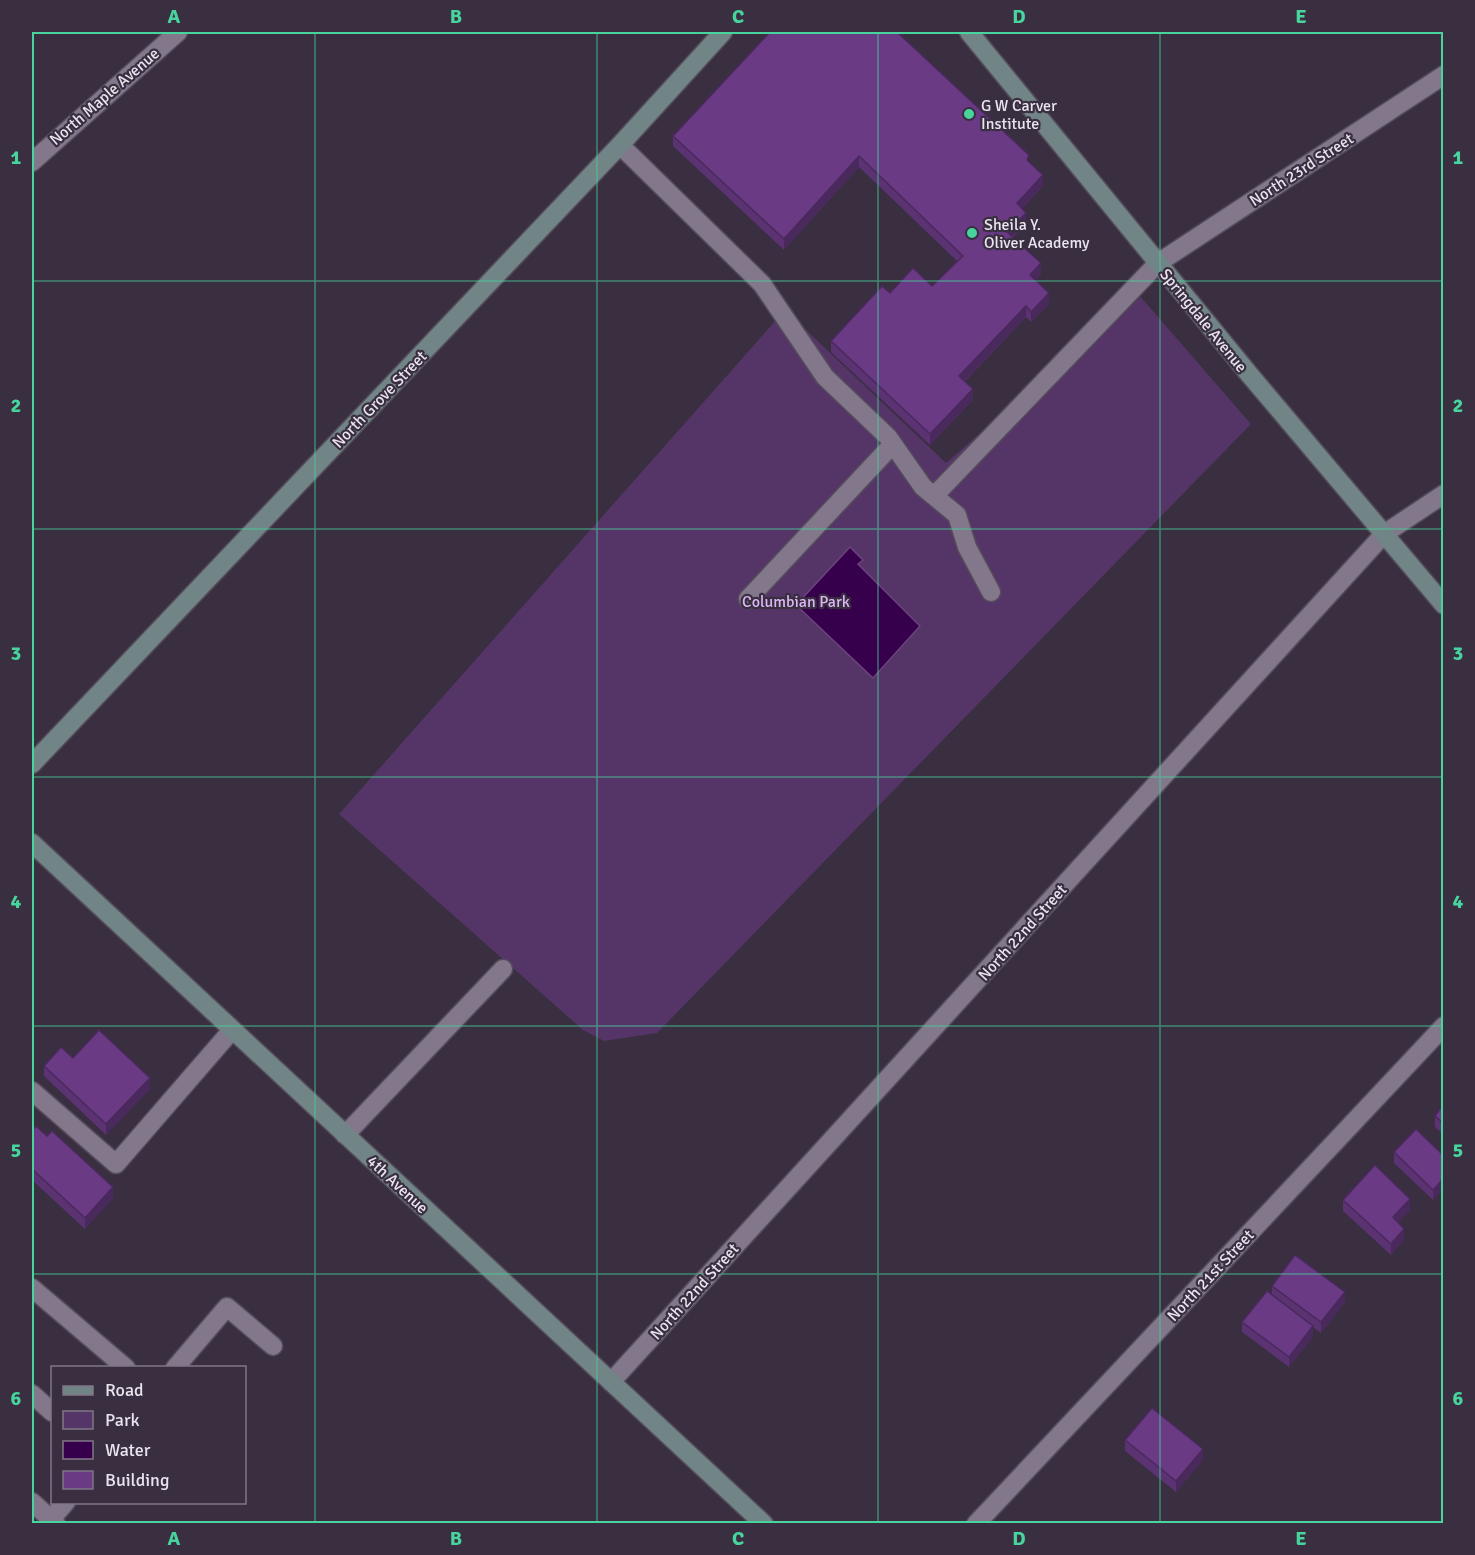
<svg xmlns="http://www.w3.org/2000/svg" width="1475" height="1555" viewBox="0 0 1475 1555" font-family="Signika,sans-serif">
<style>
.green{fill:#553567}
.water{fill:#36004c;stroke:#6c447d;stroke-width:1.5}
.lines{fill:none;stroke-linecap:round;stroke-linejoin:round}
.lane-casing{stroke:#554c5b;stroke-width:21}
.street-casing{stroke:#554c5b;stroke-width:21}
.secondary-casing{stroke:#554c5b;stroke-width:21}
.lane{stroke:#83778b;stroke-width:18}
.street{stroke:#83778b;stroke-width:18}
.secondary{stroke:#718486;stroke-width:18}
.wall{fill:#5b3272}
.shaded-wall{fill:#4a295d}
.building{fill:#6a3a85;stroke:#4a295d;stroke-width:1.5}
.grid{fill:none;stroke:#47d49d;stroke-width:1.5;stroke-opacity:0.55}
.poi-dot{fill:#47d49d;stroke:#392f40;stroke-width:2}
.labels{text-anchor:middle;stroke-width:4.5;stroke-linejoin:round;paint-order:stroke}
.street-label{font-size:16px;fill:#ebe4ef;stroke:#392f40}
.poi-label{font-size:16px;fill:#ebe4ef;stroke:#392f40;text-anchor:start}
.park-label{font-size:16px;fill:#ddb7f5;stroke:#392f40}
.neatline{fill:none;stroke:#47d49d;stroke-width:2}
.grid-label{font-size:20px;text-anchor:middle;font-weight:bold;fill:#47d49d}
</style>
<rect width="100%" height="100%" fill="#392f40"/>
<path class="green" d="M1139 295 1251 424 657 1033 604 1041 583 1030 339 814 785 310 946 463Z"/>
<path class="water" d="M850 547 863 560 858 564 920 626 873 678 796 605Z"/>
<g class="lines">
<g class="lane-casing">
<path id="lane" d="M620 145 762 284 825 377 888 437 923 487 957 515 967 547 991 592
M934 496 1158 263
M748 599 893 444
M32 1091 116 1164 232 1030
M345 1135 503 969
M32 1288 126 1368
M175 1368 227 1307 273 1346
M32 1394 52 1412
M51 1519 66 1502"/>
</g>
<g class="street-casing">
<path id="street" d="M32 162 178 32
M1158 263 1444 75
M611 1382 1384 534 1444 494
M32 1502 56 1524
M976 1524 1444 1026"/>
</g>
<g class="secondary-casing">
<path id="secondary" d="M969 32 1249 374 1444 605
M32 764 620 145 723 32
M32 843 764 1524"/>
</g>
<use href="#lane" class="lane"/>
<use href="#street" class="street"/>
<use href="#secondary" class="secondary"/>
</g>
<path class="wall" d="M902 36 1029 162 1043 186 1022 209 1026 224 1013 237 1041 274 1035 280 1049 304 1031 322 1026 317 965 381 973 400 930 445 831 352V341L890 293 932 286 957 261 859 167 784 250 673 146V136Z
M73 1058 150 1089 106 1135 44 1076V1066Z
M1443 1105V1134L1435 1127V1116Z
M32 1131 113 1198 85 1229 32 1180Z
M1394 1152 1443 1155 1433 1200 1394 1163Z
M1343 1200 1410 1210 1398 1223 1404 1240 1391 1255 1343 1211Z
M1272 1286 1345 1302 1321 1333 1313 1327V1337L1289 1367 1242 1332V1322L1272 1295Z
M1125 1440 1203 1460 1176 1492 1125 1451Z"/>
<path class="shaded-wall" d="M896 32H906L896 42Z
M859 156V167L784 250V239Z
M1043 175V186L1017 214V203Z
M1026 213V224L1007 242V232Z
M1041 263V274L1030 286V275Z
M1049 293V304L1031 322V312Z
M1026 306V317L959 386V376Z
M973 389V400L930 445V434Z
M150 1078V1089L106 1135V1124Z
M1443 1179V1190L1433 1200V1190Z
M113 1187V1198L85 1229V1218Z
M1410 1199V1210L1393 1228V1217Z
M1404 1229V1240L1391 1255V1244Z
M1345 1292V1302L1321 1333V1322Z
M1313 1326V1337L1289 1367V1357Z
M1203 1449V1460L1176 1492V1481Z"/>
<path class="building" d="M770 32H897L1029 155 1027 160 1043 175 1017 203 1026 213 1007 232 1041 263 1030 275 1049 293 1031 312 1026 306 959 376 973 389 930 434 831 341 882 286 890 293 913 268 932 286 963 256 859 156 784 239 673 136Z
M99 1030 150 1078 106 1124 44 1066 61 1047 73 1058Z
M1443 1105V1123L1435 1116Z
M36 1126 47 1136 52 1131 113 1187 85 1218 32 1169V1131Z
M1416 1129 1443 1155V1179L1433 1190 1394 1152Z
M1375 1165 1410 1199 1393 1217 1404 1229 1391 1244 1343 1200Z
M1295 1255 1345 1292 1321 1322 1272 1286Z
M1267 1291 1313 1326 1289 1357 1242 1322Z
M1152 1408 1203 1449 1176 1481 1125 1440Z"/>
<path class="grid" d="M315 32V1524M597 32V1524M878 32V1524M1160 32V1524M32 281H1444M32 529H1444M32 777H1444M32 1026H1444M32 1274H1444"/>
<g class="poi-dot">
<circle cx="969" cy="114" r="6"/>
<circle cx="972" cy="233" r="6"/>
</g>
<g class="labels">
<g class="street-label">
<text transform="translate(104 96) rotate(-41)" y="6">North Maple Avenue</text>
<text transform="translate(1301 169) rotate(-33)" y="6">North 23rd Street</text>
<text transform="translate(1204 320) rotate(51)" y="6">Springdale Avenue</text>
<text transform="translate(379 399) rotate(-46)" y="6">North Grove Street</text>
<text transform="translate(1022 932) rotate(-48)" y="6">North 22nd Street</text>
<text transform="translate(398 1184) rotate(43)" y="6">4th Avenue</text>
<text transform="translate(1210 1275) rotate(-47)" y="6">North 21st Street</text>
<text transform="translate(694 1291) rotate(-48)" y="6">North 22nd Street</text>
</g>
<g class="poi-label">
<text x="981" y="111">G W Carver<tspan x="981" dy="18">Institute</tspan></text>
<text x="984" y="230">Sheila Y.<tspan x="984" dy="18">Oliver Academy</tspan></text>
</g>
<g class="park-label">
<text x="796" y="607">Columbian Park</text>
</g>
</g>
<rect width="1475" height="1555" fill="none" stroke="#392f40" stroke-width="66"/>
<rect x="51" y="1366" width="195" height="138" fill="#392f40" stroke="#807786" stroke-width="1.5"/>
<rect x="63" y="1386" width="30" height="9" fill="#718486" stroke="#807786" stroke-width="1.5"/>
<text x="105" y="1396" font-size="18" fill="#ebe4ef">Road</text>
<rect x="63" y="1411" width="30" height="18" fill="#553567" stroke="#807786" stroke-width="1.5"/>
<text x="105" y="1426" font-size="18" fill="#ebe4ef">Park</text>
<rect x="63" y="1441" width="30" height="18" fill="#36004c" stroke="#807786" stroke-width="1.5"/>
<text x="105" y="1456" font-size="18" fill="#ebe4ef">Water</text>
<rect x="63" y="1471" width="30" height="18" fill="#6a3a85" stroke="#807786" stroke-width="1.5"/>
<text x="105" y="1486" font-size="18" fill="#ebe4ef">Building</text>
<rect x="33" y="33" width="1409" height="1489" class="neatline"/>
<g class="grid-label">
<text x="174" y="23">A</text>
<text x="456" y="23">B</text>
<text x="738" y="23">C</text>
<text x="1019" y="23">D</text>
<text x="1301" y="23">E</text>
<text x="16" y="164">1</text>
<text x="1458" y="164">1</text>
<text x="16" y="412">2</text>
<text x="1458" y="412">2</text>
<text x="16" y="660">3</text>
<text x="1458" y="660">3</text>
<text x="16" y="908">4</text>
<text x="1458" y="908">4</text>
<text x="16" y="1157">5</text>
<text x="1458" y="1157">5</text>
<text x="16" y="1405">6</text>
<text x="1458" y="1405">6</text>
<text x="174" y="1545">A</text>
<text x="456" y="1545">B</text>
<text x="738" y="1545">C</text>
<text x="1019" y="1545">D</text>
<text x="1301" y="1545">E</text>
</g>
</svg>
